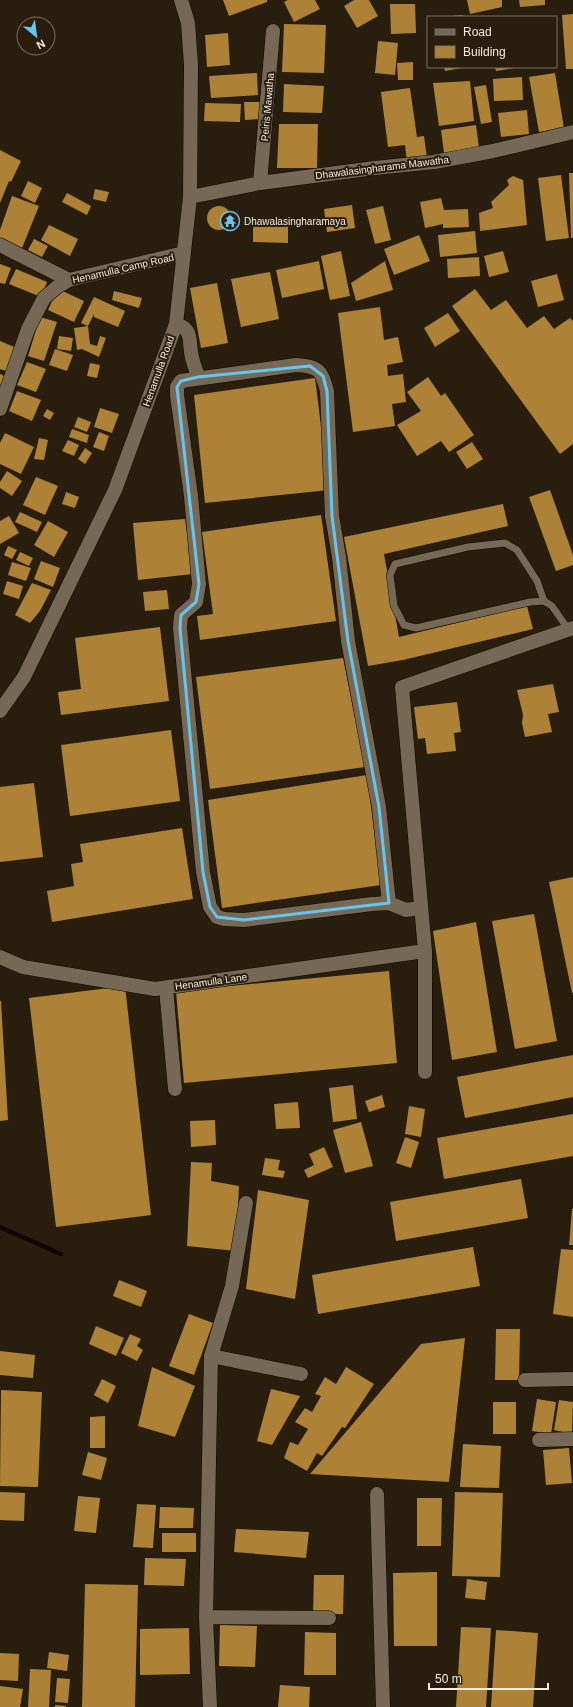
<svg xmlns="http://www.w3.org/2000/svg" width="573" height="1707" viewBox="0 0 573 1707" font-family="Helvetica,sans-serif">
<style>
.lines{fill:none;stroke-linecap:round;stroke-linejoin:round}
.stream{stroke:#100500;stroke-width:4.5}
.building{fill:#ad8236}
.service-casing{stroke:#120800;stroke-width:8}
.minor-casing{stroke:#120800;stroke-width:15}
.service{stroke:#756955;stroke-width:7}
.minor{stroke:#756955;stroke-width:14}
.marked{fill:none;stroke:#65c5ee;stroke-width:3;stroke-linejoin:round}
.labels{text-anchor:middle;stroke-width:4;stroke-linejoin:round;paint-order:stroke}
.street-label{font-size:10px;fill:#f4ede2;stroke:#291e0d}
.poi-label{font-size:10px;fill:#f4ede2;stroke:#291e0d;text-anchor:start}
</style>
<rect width="100%" height="100%" fill="#291e0d"/>
<g class="lines">
<path class="stream" d="M0 1227 61 1254"/>
</g>
<path class="building" d="M223 0H267V2L229 16Z
M288 0H315L320 9 294 22 284 2Z
M354 0H369L378 16 357 28 344 6Z
M467 0H502V7L470 14Z
M519 0H545V5L520 7Z
M390 4H415L416 33 391 34Z
M573 14V69H566L562 15Z
M463 15V17H452V16Z
M284 24 326 25 324 73 282 72Z
M228 33 230 65 207 67 205 35Z
M378 41 398 43 395 75 375 73Z
M413 62V80H398L397 63Z
M444 67H461V68L445 71Z
M495 67H514V68L496 71Z
M257 73 258 95 211 98 209 76Z
M555 73 564 128 539 132 529 77Z
M522 77 523 100 494 101 493 79Z
M470 81 474 121 439 126 433 83Z
M284 84 324 86 322 113 283 112Z
M486 85 492 122 481 124 474 87Z
M410 88 417 137 424 136 427 158 407 161 405 145 388 147 381 92Z
M244 102H260L261 119 245 120Z
M205 103 241 104 240 122 204 121Z
M527 110 529 134 501 137 498 113Z
M279 124H318L317 168H277Z
M476 125 479 148 444 153 441 130Z
M0 150 21 161 11 182 9 181 0 203Z
M569 173H573V238H571Z
M561 175 569 238 546 241 538 178Z
M513 176 523 180 527 225 480 231 479 213 493 208 491 202 509 185 507 180Z
M28 181 42 188 35 203 21 196Z
M95 189 109 192 106 202 93 199Z
M67 193 91 206 87 215 62 202Z
M12 196 39 206 22 248 0 239V230Z
M441 198 444 210 468 209 469 227 443 228V224L425 228 420 202Z
M352 205 355 228 327 232 324 209Z
M207 218a12 12 0 1 1 24 0a12 12 0 1 1-24 0Z
M383 206 391 240 375 244 366 210Z
M253 223 288 224V243L253 242Z
M49 225 78 239 70 256 41 240Z
M475 231 477 253 440 257 438 235Z
M419 235 430 261 394 275 384 249Z
M34 239 48 246 42 257 28 250Z
M341 251 350 296 330 300 321 256Z
M503 251 509 272 489 277 484 256Z
M479 257 480 276 448 278 447 259Z
M319 261 324 289 282 298 276 270Z
M385 261 393 290 356 301 351 283Z
M0 264 11 268 5 284 0 283Z
M16 269 47 282 41 297 9 284Z
M270 272 279 319 241 327 231 279Z
M557 274 564 300 538 307 531 281Z
M217 283 228 343 201 348 190 288Z
M58 289 84 301 74 322 48 310Z
M475 289 491 310 506 300 527 328 544 316 554 329 570 318 573 321V444L560 454 452 306Z
M114 291 142 298 139 308 112 300Z
M94 297 125 311 118 327 94 317V314L88 326 81 323Z
M380 307 384 340 398 337 403 362 387 365 388 376 403 374 406 402 392 404 395 426 353 432 338 313Z
M448 313 460 331 435 347 424 328Z
M40 317 57 322 44 361 28 356Z
M88 326 90 344 97 346 100 336 106 338 99 357 82 349 77 350 74 328Z
M59 336 73 338 71 351 57 349Z
M0 341 19 349 9 372 0 369Z
M55 349 73 355 67 371 49 365Z
M27 362 46 369 36 392 17 385Z
M90 363 100 365 97 378 87 376Z
M0 374 9 378 0 397Z
M428 377 441 396 445 393 474 435 449 452 441 441 417 456 397 425 421 411 407 392Z
M315 378 329 490 205 503 194 395Z
M17 391 41 400 32 421 9 411Z
M100 408 119 414 112 433 94 427Z
M47 409 54 413 50 420 43 416Z
M78 417 91 422 87 432 74 427Z
M72 429 89 435 87 443 69 437Z
M99 432 109 436 104 451 93 447Z
M5 433 34 447 21 474 0 464V443Z
M39 438 48 440 44 460 34 459Z
M68 440 79 445 74 456 62 451Z
M472 442 483 459 467 469 456 452Z
M85 448 92 453 85 464 78 459Z
M7 471 22 481 12 496 0 488V482Z
M36 477 58 486 45 515 23 505Z
M550 490 573 555V565L556 571 529 497Z
M66 492 79 497 75 508 62 504Z
M503 504 508 526 384 554 399 637 527 606 533 629 403 660 368 666 344 537Z
M20 512 42 522 37 532 15 522Z
M321 515 336 621 200 640 197 616 213 614 202 532Z
M9 516 19 533 0 544V521Z
M185 519 193 574 138 580 133 523Z
M48 521 68 532 54 557 34 545Z
M8 546 17 550 12 559 4 555Z
M20 552 33 558 29 566 16 560Z
M41 561 60 568 53 587 34 579Z
M12 562 31 568 26 581 8 575Z
M7 581 23 586 19 599 3 594Z
M32 583 51 590 40 611 30 623 15 615Z
M167 590 169 609 145 611 143 592Z
M160 627 169 701 61 715 58 692 81 689 75 638Z
M343 658 365 767 210 789 196 677Z
M553 684 559 712 548 714 552 732 525 737 522 723 523 715 517 690Z
M457 702 461 732 454 733 456 751 427 754 425 738 418 739 414 707Z
M171 730 180 801 70 816 61 745Z
M367 775 381 885 222 908 208 800Z
M34 783 43 857 0 862V787Z
M182 828 193 899 52 922 47 891 74 886 71 864 83 862 80 844Z
M573 877V993H572L549 882Z
M534 914 557 1041 515 1049 492 921Z
M476 922 497 1052 452 1060 433 931Z
M389 971 397 1063 184 1083 176 991Z
M125 986 151 1215 56 1227 29 998Z
M0 1001H1L8 1120 0 1121Z
M573 1055V1097L465 1118 457 1077Z
M353 1085 357 1119 333 1122 329 1088Z
M382 1095 385 1107 369 1112 365 1101Z
M298 1102 300 1128 276 1129 274 1104Z
M409 1106 425 1109 421 1137 405 1134Z
M573 1114V1156L444 1179 437 1138Z
M215 1120 216 1145 191 1147 190 1121Z
M361 1122 373 1166 345 1173 333 1130Z
M405 1137 419 1142 411 1168 396 1163Z
M324 1147 333 1167 308 1178 304 1170 314 1165 309 1154Z
M265 1158 280 1160 278 1170 285 1171 283 1178 262 1175Z
M191 1162 212 1163 211 1181 239 1186 236 1251 187 1246Z
M521 1179 528 1218 396 1241 390 1202Z
M258 1190 309 1200 295 1299 246 1289Z
M572 1209H573V1245H569Z
M473 1247 480 1286 318 1314 312 1275Z
M561 1249 573 1250V1317L553 1314Z
M119 1280 147 1291 141 1307 113 1296Z
M189 1314 213 1323 194 1375 169 1366Z
M96 1326 124 1338 116 1356 89 1344Z
M496 1329H520L519 1380H495Z
M130 1334 141 1339 137 1346 143 1350 137 1361 121 1353Z
M465 1338 449 1482 310 1474 421 1344Z
M0 1351 35 1355 33 1378 0 1375Z
M152 1367 195 1386 175 1437 138 1426Z
M346 1367 374 1384 345 1428 342 1427 322 1456 317 1453 307 1471 284 1458 290 1442 298 1445 308 1429 295 1422 305 1408 312 1412 321 1396 315 1394 325 1377 336 1384Z
M102 1379 116 1386 108 1403 94 1395Z
M271 1389 300 1396 272 1445 257 1441Z
M1 1390 42 1392 38 1487 0 1486Z
M537 1399 556 1402 551 1434 532 1431Z
M559 1400 573 1402 572 1434 554 1430Z
M493 1402H516V1434H493Z
M105 1416V1448H90V1417Z
M463 1444 501 1446 499 1488 460 1487Z
M569 1448 572 1483 546 1485 543 1450Z
M88 1452 107 1458 101 1480 82 1475Z
M0 1492 25 1493 24 1521 0 1520Z
M455 1492 503 1493 500 1577 452 1576Z
M78 1496 100 1498 96 1533 74 1531Z
M417 1498H442L441 1546H417Z
M137 1504 156 1505 153 1548 133 1547Z
M160 1507 194 1508 193 1528H159Z
M236 1529 309 1532 306 1558 234 1552Z
M162 1533H196V1552H162Z
M145 1558 186 1559 184 1586 144 1585Z
M437 1572V1646H394L393 1573Z
M314 1575H344L343 1614H313Z
M467 1579 487 1582 485 1600 465 1598Z
M85 1584 138 1585 135 1707H82Z
M220 1625 257 1626 255 1667 219 1666Z
M461 1627 491 1628 486 1707H456Z
M189 1628 190 1674 140 1675V1629Z
M496 1630 538 1633 533 1707H491Z
M305 1632 336 1633V1675H304Z
M49 1652 69 1655 67 1671 47 1668Z
M0 1653 19 1654 18 1681 0 1680Z
M30 1669 51 1670 49 1707H28Z
M57 1678 70 1679 68 1703 55 1702Z
M280 1685 310 1687 309 1707H278Z
M0 1686 23 1689 20 1707H0Z
M55 1705 66 1706V1707H55Z"/>
<g class="lines">
<g class="service-casing">
<path id="service" d="M544 601 530 602 416 628 404 625 394 606 390 575 395 564 468 547 505 543 517 550 537 581 544 601 552 606 568 629"/>
</g>
<g class="minor-casing">
<path id="minor" d="M260 183 273 31
M190 197 260 183 375 168 434 162 493 151 573 132
M0 245 69 280
M176 324C192 329 189 338 191 352 192 361 196 369 198 377
M0 409 28 329 44 298 57 287 69 280 184 253
M0 711 24 677 115 490 176 324 190 197 191 65 188 23 181 0
M389 903 379 807 348 641 339 557 332 516 327 391C322 370 318 366 296 365L181 381 177 387V395L191 496 199 584 196 602 181 615 180 628 203 872 210 907 217 917 224 919 244 920 372 904 389 903 406 910 421 908
M0 957 23 967 155 989 425 951
M166 988 175 1089
M425 1072V951L402 687 573 628
M211 1356 301 1374
M525 1380 573 1379
M539 1440 573 1439
M377 1494 383 1707
M206 1617 329 1618
M210 1707 206 1617 211 1356 232 1286 246 1203"/>
</g>
<use href="#service" class="service"/>
<use href="#minor" class="minor"/>
</g>
<path class="marked" d="M310 366 323 376 327 391 332 516 348 641 379 807 389 903 244 920 217 917 210 907 203 872 180 628 181 615 196 602 199 584 177 387 181 381 198 377Z"/>
<defs>
<g id="temple-ring" transform="scale(1)"><circle r="9.5" fill="#291e0d" stroke="#65c5ee" stroke-width="1.5"/><path d="M0-6L5-2H3V0L6.5 2.5H4V6H1.5V3h-3V6H-4V2.5H-6.5L-3 0V-2H-5Z" fill="#65c5ee"/></g>
</defs>
<g fill-rule="evenodd">
<use href="#temple-ring" x="230" y="221"/>
</g>
<g class="labels">
<g class="street-label">
<text transform="translate(267 107) rotate(-85)" y="4">Peiris Mawatha</text>
<text transform="translate(382 167) rotate(-7)" y="4">Dhawalasingharama Mawatha</text>
<text transform="translate(123 268) rotate(-13)" y="4">Henamulla Camp Road</text>
<text transform="translate(158 371) rotate(-70)" y="4">Henamulla Road</text>
<text transform="translate(211 981) rotate(-8)" y="4">Henamulla Lane</text>
</g>
<g class="poi-label">
<text x="244" y="225">Dhawalasingharamaya</text>
</g>
</g>
<rect x="427" y="16" width="130" height="52" fill="#291e0d" stroke="#7a7162"/>
<rect x="435" y="29" width="20" height="6" fill="#756955" stroke="#7a7162"/>
<text x="463" y="36" font-size="12" fill="#f4ede2">Road</text>
<rect x="435" y="46" width="20" height="12" fill="#ad8236" stroke="#7a7162"/>
<text x="463" y="56" font-size="12" fill="#f4ede2">Building</text>
<g transform="translate(36 36) rotate(151)"><circle r="19" fill="#291e0d" stroke="#7a7162"/>
<path d="M0-3L7 15L0 10L-7 15Z" fill="#65c5ee"/>
<text y="-6" font-size="11" font-weight="bold" text-anchor="middle" fill="#f4ede2">N</text>
</g>
<path d="M429 1683v6h119v-6" fill="none" stroke="#f4ede2" stroke-width="2"/>
<text x="435" y="1683" font-size="12" fill="#f4ede2" stroke="#291e0d" stroke-width="3" paint-order="stroke">50 m</text>
</svg>
